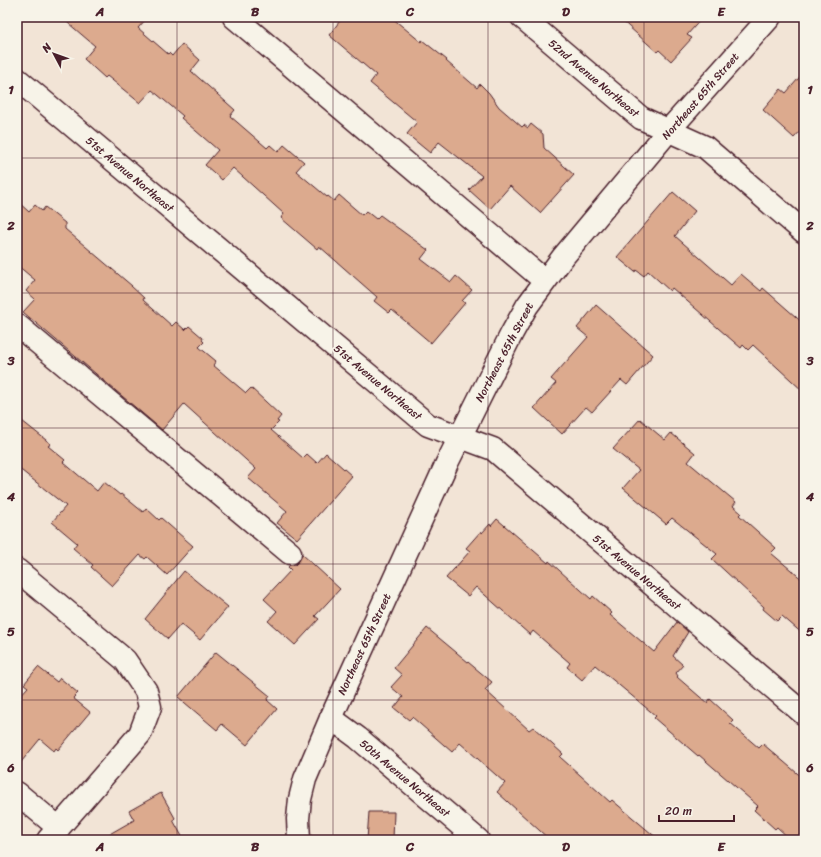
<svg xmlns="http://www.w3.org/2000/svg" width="821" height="857" viewBox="0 0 821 857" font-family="Sriracha,sans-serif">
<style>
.building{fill:#dcaa8e;stroke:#4a1f2b}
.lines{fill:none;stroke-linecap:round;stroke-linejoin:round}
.minor-casing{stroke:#4a1f2b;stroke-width:25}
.major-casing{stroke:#4a1f2b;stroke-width:25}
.minor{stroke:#f7f3e8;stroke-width:22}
.major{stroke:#f7f3e8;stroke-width:22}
.grid{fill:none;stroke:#4a1f2b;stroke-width:1;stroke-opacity:0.55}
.labels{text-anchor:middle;stroke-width:3.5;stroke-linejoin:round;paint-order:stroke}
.street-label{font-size:11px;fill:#4a1f2b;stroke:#f7f3e8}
.neatline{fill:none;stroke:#4a1f2b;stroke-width:1.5}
.grid-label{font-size:13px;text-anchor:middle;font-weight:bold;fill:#4a1f2b}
</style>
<rect width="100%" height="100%" fill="#f2e4d6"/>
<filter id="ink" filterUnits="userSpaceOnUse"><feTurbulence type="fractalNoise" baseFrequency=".025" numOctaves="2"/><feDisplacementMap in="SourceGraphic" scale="8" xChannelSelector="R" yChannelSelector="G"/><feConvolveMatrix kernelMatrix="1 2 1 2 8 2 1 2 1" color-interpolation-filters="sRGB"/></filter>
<g filter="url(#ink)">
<path class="building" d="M61 17H148L138 28 168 54 169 53 172 56 182 44 200 60 191 71 235 110 230 116 267 148 270 145 278 152 284 145 304 162 296 171 327 197 328 196 334 201 339 195 362 215 366 211 376 219 380 215 428 250 421 259 451 282 456 276 472 290 462 301 465 303 431 343 392 310 389 313 374 301 377 297 319 246 317 249 281 218 284 214 233 168 222 180 205 165 218 150 181 118 183 116 152 90 140 103 107 76 105 78 84 59 95 46Z
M343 17H391L421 42 422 40 447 60 446 61 477 88 480 84 489 93 499 107 522 127 524 125 528 128 531 124 543 134 544 148 574 175 540 213 510 186 490 209 469 190 482 176 439 142 430 153 407 134 417 122 370 83 376 75 329 35Z
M618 17H703L687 35 692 38 671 61 659 50 657 52Z
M804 72V127L794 138 763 110 781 89 786 93Z
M673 192 695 211 675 236 731 285 741 274 761 291 763 288 804 324V392L753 345 748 350 743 345 741 348 672 288 670 291 648 271 644 276 636 270 635 272 617 257Z
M17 201 29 212 35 205 42 211 45 207 65 223V229L132 286H131L144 298 143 300 172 326 176 322 185 330 189 326 203 338 202 340 204 342 199 347 216 361 213 365 246 393 251 388 281 416 277 421 279 422 271 430 303 458 307 454 317 463 326 453 352 476 297 539 277 523 287 511 248 478 256 469 184 404 162 430 23 312 35 299 26 291 35 280 17 265Z
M596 305 653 355 627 385 621 380 592 412 586 407 562 434 534 408 556 383 551 379 588 337 577 328Z
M17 417 51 444 48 446 65 460 63 462 97 491 104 482 120 495 121 494 143 512 146 508 159 520 161 518 193 546 167 575 147 557 145 559 140 555 112 586 91 567 93 565 73 548 77 543 52 522 66 506 17 467Z
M640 419 665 440 671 433 695 453 688 462 736 502 733 506 741 513 739 515 776 548 771 553 804 581V635L782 616 777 621 763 609 764 607 712 559 717 554 672 518 666 524 623 488 639 470 613 449Z
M497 519 548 563 549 561 591 599 593 596 612 613 610 615 654 652 677 622 688 632 673 656 683 665 676 673 678 676 677 677 707 703 710 699 733 720 730 723 759 748 763 744 804 779V830L795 840H791L777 827 775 829 754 810 758 806 699 755 698 756 654 718 656 716 595 665 582 680 567 667 570 663 533 631 530 635 476 587 468 596 446 578 470 551 466 548 481 531 482 533 490 524 491 526Z
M302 554 340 589 315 616 319 619 295 645 268 621 277 611 264 599 291 570 288 567 290 565H295L299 561Z
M184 571 228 607 200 640 181 624 168 639 145 619Z
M427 628 492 682 485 690 529 730 533 727 563 754 560 757 610 802 612 800 659 840H550L497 792 505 783 460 743 452 752 412 717 409 720 394 708 403 697 391 687 402 675 394 668Z
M216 652 270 696 267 700 277 709 247 745 222 724 217 730 178 697Z
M38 667 57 682 60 678 78 693 73 698 90 712 58 750 56 748 54 751 40 739 17 767V699L28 687 24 684Z
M161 793 175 818 173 820 184 840H99L134 820 129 811Z
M369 812H394L393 840H367Z"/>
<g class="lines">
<g class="minor-casing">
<path id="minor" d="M234 17 545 281
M522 17 641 118 705 147 804 232
M17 79 428 425 493 449 804 714
M17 325 290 553
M17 570 125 660 146 691 150 707 140 734 48 840
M331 718 358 738 478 840
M17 793 59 828"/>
</g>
<g class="major-casing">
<path id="major" d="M299 840 298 819 300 799 305 779 331 718 447 463 512 333 527 306 563 257 669 130 770 17"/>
</g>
<use href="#minor" class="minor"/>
<use href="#major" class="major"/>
</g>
</g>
<path class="grid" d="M177 17V840M333 17V840M488 17V840M644 17V840M17 158H804M17 293H804M17 428H804M17 564H804M17 700H804"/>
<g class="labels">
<g class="street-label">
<text transform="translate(594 78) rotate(40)" y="4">52nd Avenue Northeast</text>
<text transform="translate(700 96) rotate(-49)" y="4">Northeast 65th Street</text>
<text transform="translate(130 174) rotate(40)" y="4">51st Avenue Northeast</text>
<text transform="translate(504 352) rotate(-62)" y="4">Northeast 65th Street</text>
<text transform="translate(378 382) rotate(40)" y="4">51st Avenue Northeast</text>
<text transform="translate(637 572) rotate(40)" y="4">51st Avenue Northeast</text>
<text transform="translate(364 644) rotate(-65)" y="4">Northeast 65th Street</text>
<text transform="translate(405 778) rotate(40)" y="4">50th Avenue Northeast</text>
</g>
</g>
<rect width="821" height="857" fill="none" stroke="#f7f3e8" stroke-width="44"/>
<g transform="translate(54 54) rotate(311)" stroke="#f7f3e8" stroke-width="3" paint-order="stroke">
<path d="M0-3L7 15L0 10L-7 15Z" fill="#4a1f2b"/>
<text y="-6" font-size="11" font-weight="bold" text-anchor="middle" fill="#4a1f2b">N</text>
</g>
<path d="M659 815v6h75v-6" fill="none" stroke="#4a1f2b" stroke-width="2"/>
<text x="665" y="815" font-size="12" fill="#4a1f2b" stroke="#f7f3e8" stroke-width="3" paint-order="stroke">20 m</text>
<rect x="22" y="22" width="777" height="813" class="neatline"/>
<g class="grid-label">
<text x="100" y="16">A</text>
<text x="255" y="16">B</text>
<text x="410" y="16">C</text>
<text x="566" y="16">D</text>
<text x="721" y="16">E</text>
<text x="11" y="94">1</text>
<text x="810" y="94">1</text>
<text x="11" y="230">2</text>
<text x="810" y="230">2</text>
<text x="11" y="365">3</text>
<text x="810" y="365">3</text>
<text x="11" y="501">4</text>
<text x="810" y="501">4</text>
<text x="11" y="636">5</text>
<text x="810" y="636">5</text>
<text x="11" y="772">6</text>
<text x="810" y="772">6</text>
<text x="100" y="851">A</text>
<text x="255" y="851">B</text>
<text x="410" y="851">C</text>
<text x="566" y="851">D</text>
<text x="721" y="851">E</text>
</g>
</svg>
